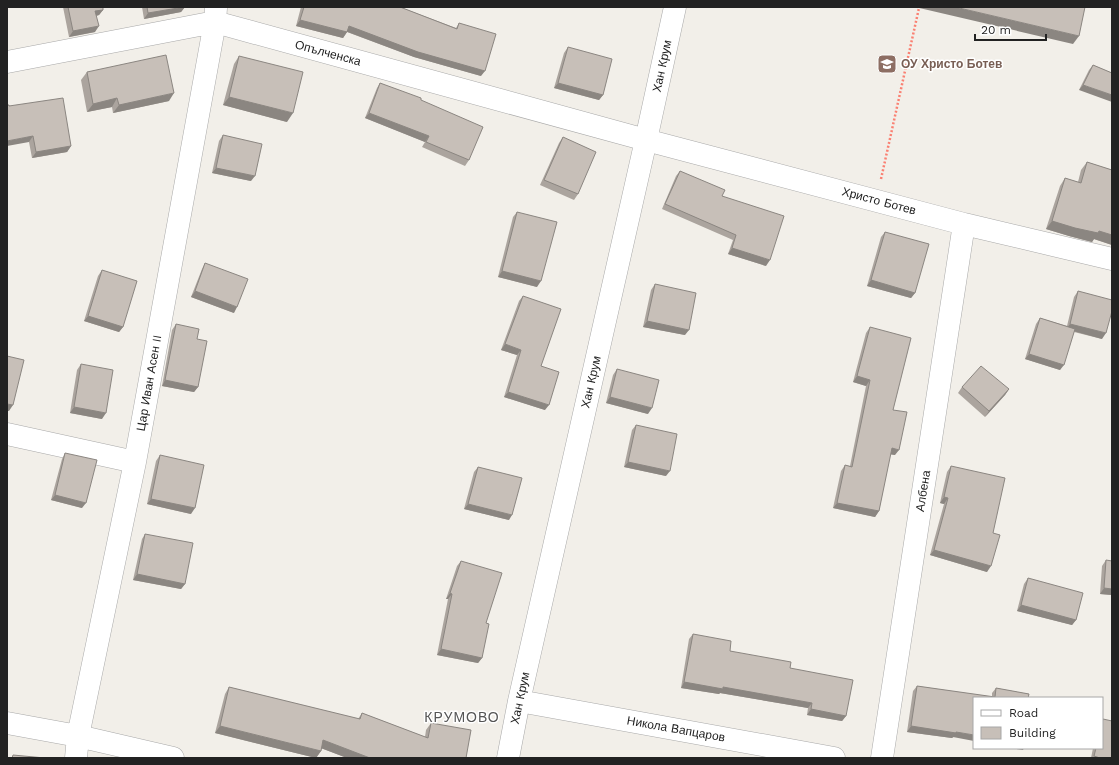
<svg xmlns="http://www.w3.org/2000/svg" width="1119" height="765" viewBox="0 0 1119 765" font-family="'Work Sans',sans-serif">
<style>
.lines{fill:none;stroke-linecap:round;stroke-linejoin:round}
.minor-casing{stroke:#a9a9a9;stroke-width:23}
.path{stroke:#fa8072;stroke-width:2.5;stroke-dasharray:2 2;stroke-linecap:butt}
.minor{stroke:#fff;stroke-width:22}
.wall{fill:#aba49e}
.shaded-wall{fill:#8b8681}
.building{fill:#c7bfb8;stroke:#8b8681}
.labels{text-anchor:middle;stroke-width:3;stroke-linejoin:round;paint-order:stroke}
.street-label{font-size:12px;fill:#222;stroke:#fff}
.education-label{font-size:12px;font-weight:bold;fill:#785e54;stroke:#fff;text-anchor:start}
.quarter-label{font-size:14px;letter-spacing:1px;fill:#555;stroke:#fff}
</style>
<rect width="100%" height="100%" fill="#f2efe9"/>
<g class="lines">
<g class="minor-casing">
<path id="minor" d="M7 62 215 22 646 140 964 224 1112 259
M7 434 135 462
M519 701 834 758
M7 723 78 736 173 758
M76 758 78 736 135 462 215 22 216 8
M508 758 519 701 646 140 675 7
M882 758 964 224"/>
</g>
<path class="path" d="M881 179 919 8"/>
<use href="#minor" class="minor"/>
</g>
<path class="wall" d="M63 7H103V10L99 15 96 16 95 32 69 37Z
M142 7H185L181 12 144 19Z
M301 7H400L456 28 459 23 481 76 414 57 347 32 343 38 296 26Z
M568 47 603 95 599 100 554 88 564 53Z
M239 56 287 122 223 105 234 64Z
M1093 65 1112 73 1079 90 1089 70Z
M87 72 169 101 113 113 112 107 87 112 81 80Z
M380 83 421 100 469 160 465 166 422 147 425 142 365 118 377 88Z
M9 106 71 146 67 152 32 158 29 142Z
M223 135 251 181 212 173 219 141Z
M563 137 578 194 574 200 540 185 559 143Z
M1087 162 1112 170V245L1094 239 1092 242 1069 236 1046 229 1060 186 1065 178 1078 182 1081 170Z
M680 171 722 196 766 266 728 254 733 240 662 209 676 176Z
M517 212 537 287 498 277 513 217Z
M885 232 915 293 911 298 867 286 881 237Z
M205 263 234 313 191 297 202 269Z
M102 270 123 327 119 332 84 321 98 276Z
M655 284 685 335 643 327 651 290Z
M1078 291 1102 339 1074 332 1060 370 1025 359 1036 324 1040 318 1067 326 1074 297Z
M523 296 541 366 545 410 504 397 517 355 501 350 519 301Z
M176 324 197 339 198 387 194 392 162 386 172 330Z
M870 327 893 410 895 455 890 454 879 511 875 517 833 508 841 471 845 465 850 466 866 386 853 382 866 333Z
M81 364 102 419 70 413 77 370Z
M617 369 648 414 606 403 613 375Z
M962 387 1009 389 1005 395 985 417 958 393Z
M636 425 666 476 624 467 632 430Z
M65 453 82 508 51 500 62 459Z
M160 455 191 514 147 504 156 461Z
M951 466 993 533 987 572 930 555 944 504 940 503 947 472Z
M478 467 509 520 464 509 474 472Z
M145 534 185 584 181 589 133 580 142 539Z
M1106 560 1112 595 1100 594 1102 566Z
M461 561 486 623 482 658 478 663 437 655 448 599H446L457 566Z
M1028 578 1076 620 1072 625 1017 611 1024 584Z
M693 634 730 651 790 668 846 716 842 721 807 715 808 708 720 693 719 694 681 688 689 639Z
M917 686 992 697V693L996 688 1029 694 952 738 907 732 913 691Z
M229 687 358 719 362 713 425 737 426 730 431 723 466 758H347L321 748V751L316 758 215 733 225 694Z
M1103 719 1112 758H1091L1093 748H1102V720Z"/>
<path class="shaded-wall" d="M185 7 181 12 144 19 148 13Z
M915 7H955L1079 36 1073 44Z
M103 10 99 15 92 17 95 11Z
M300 20 347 32 343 38 296 26Z
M99 26 95 32 69 37 73 31Z
M349 26 485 71 481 76 414 57 345 31Z
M558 83 603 95 599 100 554 88Z
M1083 85 1112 95V102L1079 90Z
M174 93 169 101 113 113 119 105Z
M229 97 293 113 287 122 223 105Z
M117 98 112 107 87 112 93 104Z
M369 113 429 136 425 142 365 118Z
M33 136 29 142 7 146V141Z
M71 146 67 152 32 158 36 152Z
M216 168 255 176 251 181 212 173Z
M1052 221 1099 231 1112 235V245L1094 239 1092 242 1069 236 1046 229Z
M732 248 770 260 766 266 728 254Z
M502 271 541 281 537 287 498 277Z
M871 280 915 293 911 298 867 286Z
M195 291 237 307 234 313 191 297Z
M88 316 123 327 119 332 84 321Z
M647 321 689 330 685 335 643 327Z
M1070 324 1106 333 1102 339 1066 329Z
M505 344 521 350 517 355 501 350Z
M1029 354 1064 365 1060 370 1025 359Z
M857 376 870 380 866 386 853 382Z
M165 380 198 387 194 392 162 386Z
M1009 389 1005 395 985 417 989 411Z
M508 392 549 405 545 410 504 397Z
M610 397 652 408 648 414 606 403Z
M7 404 13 405 9 411H7Z
M74 407 106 413 102 419 70 413Z
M892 448 899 450 895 455 888 454Z
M628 462 670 471 666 476 624 467Z
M55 495 86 503 82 508 51 500Z
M944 497 948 498 944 504 940 503Z
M151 499 195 508 191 514 147 504Z
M837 503 879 511 875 517 833 508Z
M468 504 512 515 509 520 464 509Z
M934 550 991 566 987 572 930 555Z
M137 574 185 584 181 589 133 580Z
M1104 588 1112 589V595L1100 594Z
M450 593 452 594 448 599H446Z
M1021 605 1076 620 1072 625 1017 611Z
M441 649 482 658 478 663 437 655Z
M684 682 723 687 812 703 808 708 720 693 719 694 681 688Z
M811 709 846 716 842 721 807 715Z
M220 726 321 751 316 758 215 733Z
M911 726 956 732 974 735V741L953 737 952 738 907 732Z
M323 740 370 758H347L318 747Z
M1010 748H1024L1023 750Z"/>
<path class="building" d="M68 7H103V10L95 11 99 26 73 31Z
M147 7H184L148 13Z
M304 7H400L457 29 459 23 496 34 485 71 418 52 349 26 347 32 300 20Z
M955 7H1085L1079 36Z
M568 47 612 59 603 95 558 83Z
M166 55 174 93 119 105 117 98 93 104 87 72Z
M239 56 303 72 293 113 229 97Z
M1093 65 1112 73V95L1083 85Z
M380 83 421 98V100L483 127 469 160 426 142 429 136 369 113Z
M63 98 71 146 36 152 33 136 7 141V105H9V106Z
M223 135 262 144 255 176 216 168Z
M563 137 596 152 578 194 544 180Z
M1087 162 1112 170V235L1099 231 1098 233 1075 228 1052 221 1065 178 1081 183Z
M680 171 725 190 722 196 784 216 770 260 732 248 736 235 665 204Z
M517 212 557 222 541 281 502 271Z
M885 232 929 244 915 293 871 280Z
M205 263 248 279 237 307 195 291Z
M102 270 137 281 123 327 88 316Z
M655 284 696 293 689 330 647 321Z
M1078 291 1112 300V311L1106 333 1070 324Z
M523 296 561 309 541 366 559 372 549 405 508 392 521 350 505 344Z
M1040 318 1075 329 1064 365 1029 354Z
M176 324 199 329 197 339 207 341 198 387 165 380Z
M870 327 911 338 893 410 907 412 899 450 892 448 879 511 837 503 845 465 852 467 870 380 857 376Z
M7 356 24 360 13 405 7 404Z
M81 364 113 370 106 413 74 407Z
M981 366 1009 389 989 411 962 387Z
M617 369 659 380 652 408 610 397Z
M636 425 677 434 670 471 628 462Z
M65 453 97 460 86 503 55 495Z
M160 455 204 465 195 508 151 499Z
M951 466 1005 478 993 533 1000 535 991 566 934 550 948 498 944 497Z
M478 467 522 478 512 515 468 504Z
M145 534 193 543 185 584 137 574Z
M1106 560 1112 561V589L1104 588Z
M461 561 502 573 486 623 489 624 482 658 441 649 452 594 450 593Z
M1028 578 1083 593 1076 620 1021 605Z
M693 634 731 641 730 651 791 662 790 668 853 680 846 716 811 709 812 703 723 687V689L684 682Z
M917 686 995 697 996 688 1029 694 1028 698H974V735L956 732V733L911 726Z
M229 687 360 719 362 713 428 738 431 723 471 730 466 758H370L323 740 321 751 220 726Z
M1103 719 1112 721V758H1100L1094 756 1096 748H1102V723Z
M13 755 45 758H12Z"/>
<defs>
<g id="school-square" transform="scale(1)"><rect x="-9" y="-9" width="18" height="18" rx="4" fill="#8d6e63" stroke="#fff"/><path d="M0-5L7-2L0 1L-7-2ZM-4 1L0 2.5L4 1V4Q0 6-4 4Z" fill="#fff"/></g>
</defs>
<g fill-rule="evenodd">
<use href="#school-square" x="887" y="64"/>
</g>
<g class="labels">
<g class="street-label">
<text transform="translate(328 53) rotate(15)" y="4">Опълченска</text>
<text transform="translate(662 66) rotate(-78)" y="4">Хан Крум</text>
<text transform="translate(879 201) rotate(15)" y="4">Христо Ботев</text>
<text transform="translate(591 382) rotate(-77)" y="4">Хан Крум</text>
<text transform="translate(149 383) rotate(-80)" y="4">Цар Иван Асен II</text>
<text transform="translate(923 491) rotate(-81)" y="4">Албена</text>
<text transform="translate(520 698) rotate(-78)" y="4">Хан Крум</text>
<text transform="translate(676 729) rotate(10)" y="4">Никола Вапцаров</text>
</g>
<g class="education-label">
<text x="901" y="68">ОУ Христо Ботев</text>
</g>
<g class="quarter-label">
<text x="462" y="722">КРУМОВО</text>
</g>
</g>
<rect width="1119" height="765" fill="none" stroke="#222222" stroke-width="16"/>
<rect x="973" y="697" width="130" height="52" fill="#ffffff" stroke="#a7a7a7"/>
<rect x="981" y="710" width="20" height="6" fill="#ffffff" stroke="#a7a7a7"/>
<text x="1009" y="717" font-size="12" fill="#222222">Road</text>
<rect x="981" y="727" width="20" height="12" fill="#c7bfb8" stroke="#a7a7a7"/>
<text x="1009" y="737" font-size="12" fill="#222222">Building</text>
<path d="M975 34v6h71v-6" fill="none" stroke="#222222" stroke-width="2"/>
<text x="981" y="34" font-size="12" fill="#222222" stroke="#ffffff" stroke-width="3" paint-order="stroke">20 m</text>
</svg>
